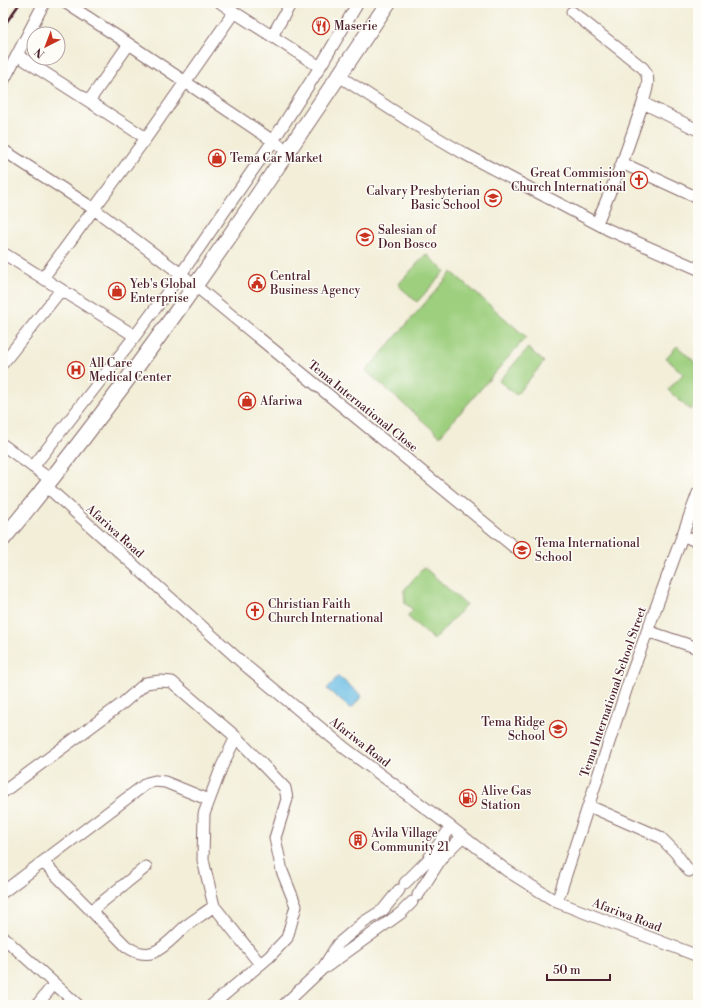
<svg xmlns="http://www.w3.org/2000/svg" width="701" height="1008" viewBox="0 0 701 1008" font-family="'Libre Bodoni',serif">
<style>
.green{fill:#9dcf7e;stroke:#747754}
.water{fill:#67bce4;stroke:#586e88}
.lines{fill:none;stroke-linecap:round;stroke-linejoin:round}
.minor-casing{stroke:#856768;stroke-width:13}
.highway-casing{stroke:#856768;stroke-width:17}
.minor{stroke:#fff;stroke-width:11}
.highway{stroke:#fff;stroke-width:15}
.rail{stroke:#4a1f2b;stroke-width:2.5}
.labels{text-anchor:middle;stroke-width:3;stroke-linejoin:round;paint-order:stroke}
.poi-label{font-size:12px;fill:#4a1f2b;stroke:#fdfcf7;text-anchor:start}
.street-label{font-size:12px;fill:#4a1f2b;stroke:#fdfcf7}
</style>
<rect width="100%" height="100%" fill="#fdfcf7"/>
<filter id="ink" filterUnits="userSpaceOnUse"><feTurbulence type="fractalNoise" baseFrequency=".025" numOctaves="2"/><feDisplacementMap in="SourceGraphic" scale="8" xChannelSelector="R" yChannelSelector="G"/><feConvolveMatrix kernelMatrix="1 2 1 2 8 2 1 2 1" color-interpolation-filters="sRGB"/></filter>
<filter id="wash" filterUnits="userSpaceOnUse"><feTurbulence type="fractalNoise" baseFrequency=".012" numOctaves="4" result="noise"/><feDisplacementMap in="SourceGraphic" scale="16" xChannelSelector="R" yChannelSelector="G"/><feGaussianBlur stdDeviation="0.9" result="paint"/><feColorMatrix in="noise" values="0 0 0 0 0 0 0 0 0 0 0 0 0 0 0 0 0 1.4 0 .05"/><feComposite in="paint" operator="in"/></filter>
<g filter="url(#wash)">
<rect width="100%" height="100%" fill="#f2eed8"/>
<path class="green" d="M426 254 445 271 417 302 398 285Z
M452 272 526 337 440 436 366 371Z
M677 346 698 365V402L690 410 668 390 683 374 666 358Z
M528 348 544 362 516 395 499 381Z
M424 567 466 605 434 640 407 616 413 610 405 603 404 590Z"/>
<path class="water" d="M338 676 362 696 351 709 327 689Z"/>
</g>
<g filter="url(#ink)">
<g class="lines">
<g class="minor-casing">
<path id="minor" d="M66 3 129 44 288 151
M221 3 234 12
M358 3 320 67 273 141 181 274 514 547
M572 12 643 68C652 79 646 90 643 103L698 130
M272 36 291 3
M17 55 146 138
M339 76 414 124 463 153 609 230 698 269
M3 82 44 3
M89 101 129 44
M3 150 94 209 181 274 135 336
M622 163 698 198
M597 223 622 163 643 103
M3 253 135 336 33 467
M43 278 146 138 234 12 320 67
M3 363 61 290
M3 445 51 480
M46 486 246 666 346 749 451 827 506 870 557 902 698 956
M682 535 698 542
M647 631 698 648
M3 792 123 703 146 683 160 681 172 682 236 737 285 788 287 799 275 838 282 871 296 906 287 938 269 957 212 1005
M589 806 660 837 675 852 689 871
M43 862 126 946C153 966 167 942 186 926 195 919 205 913 214 906L260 964
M405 883 427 861 451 827
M3 892 147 783 155 781 165 782 209 800
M418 895 442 857 463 836
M557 902 629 681 698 493
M214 906 203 860 204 814 222 766 236 737
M91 911 146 867
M3 937 78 1005
M326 967 401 913 412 902
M37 1005 54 984
M284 1005 323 968 338 944 364 922 383 910 399 890"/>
</g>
<g class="highway-casing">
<path id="highway" d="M3 539C144 369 265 185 388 3"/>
</g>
<use href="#minor" class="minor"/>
<use href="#highway" class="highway"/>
<path class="rail" d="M3 27 20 3"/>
</g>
</g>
<defs>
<g id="restaurant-ring" transform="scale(0.9)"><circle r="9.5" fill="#fdfcf7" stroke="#c8321e" stroke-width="1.5"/><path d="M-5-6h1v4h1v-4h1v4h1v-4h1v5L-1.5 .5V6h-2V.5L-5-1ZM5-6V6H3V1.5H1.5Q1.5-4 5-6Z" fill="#c8321e"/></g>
<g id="shop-ring" transform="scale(0.9)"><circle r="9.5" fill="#fdfcf7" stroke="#c8321e" stroke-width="1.5"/><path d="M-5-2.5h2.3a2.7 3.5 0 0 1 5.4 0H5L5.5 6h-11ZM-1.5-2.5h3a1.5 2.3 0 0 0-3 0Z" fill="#c8321e"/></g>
<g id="church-ring" transform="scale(0.9)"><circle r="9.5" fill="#fdfcf7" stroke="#c8321e" stroke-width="1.5"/><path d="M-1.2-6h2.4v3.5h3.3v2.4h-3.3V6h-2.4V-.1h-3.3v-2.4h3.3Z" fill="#c8321e"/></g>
<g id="school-ring" transform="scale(0.9)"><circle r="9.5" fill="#fdfcf7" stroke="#c8321e" stroke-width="1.5"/><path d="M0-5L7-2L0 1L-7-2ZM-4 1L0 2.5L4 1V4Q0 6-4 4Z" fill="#c8321e"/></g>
<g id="civic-ring" transform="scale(0.9)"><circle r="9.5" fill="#fdfcf7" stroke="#c8321e" stroke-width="1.5"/><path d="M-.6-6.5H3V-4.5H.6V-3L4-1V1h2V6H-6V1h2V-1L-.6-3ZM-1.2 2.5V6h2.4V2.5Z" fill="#c8321e"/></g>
<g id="hospital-ring" transform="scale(0.9)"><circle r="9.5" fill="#fdfcf7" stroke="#c8321e" stroke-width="1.5"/><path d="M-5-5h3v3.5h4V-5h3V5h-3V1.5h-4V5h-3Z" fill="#c8321e"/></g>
<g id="fuel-ring" transform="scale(0.9)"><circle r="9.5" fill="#fdfcf7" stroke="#c8321e" stroke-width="1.5"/><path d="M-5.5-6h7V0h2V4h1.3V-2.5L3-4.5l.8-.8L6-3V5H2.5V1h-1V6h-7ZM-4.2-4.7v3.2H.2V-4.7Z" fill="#c8321e"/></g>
<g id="building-ring" transform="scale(0.9)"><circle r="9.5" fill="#fdfcf7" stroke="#c8321e" stroke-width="1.5"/><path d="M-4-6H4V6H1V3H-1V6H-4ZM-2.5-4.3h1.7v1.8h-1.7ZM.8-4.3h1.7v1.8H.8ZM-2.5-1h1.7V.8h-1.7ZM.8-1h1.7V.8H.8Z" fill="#c8321e"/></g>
</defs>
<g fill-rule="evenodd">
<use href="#restaurant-ring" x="321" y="26"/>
<use href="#shop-ring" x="217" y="158"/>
<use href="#church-ring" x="639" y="180"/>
<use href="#school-ring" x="493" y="198"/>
<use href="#school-ring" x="365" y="237"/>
<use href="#civic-ring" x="257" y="283"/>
<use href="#shop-ring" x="117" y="291"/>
<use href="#hospital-ring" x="76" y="370"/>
<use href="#shop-ring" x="247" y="401"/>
<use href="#school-ring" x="522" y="550"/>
<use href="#church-ring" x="255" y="611"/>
<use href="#school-ring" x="558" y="729"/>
<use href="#fuel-ring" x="468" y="798"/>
<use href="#building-ring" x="358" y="840"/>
</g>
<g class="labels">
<g class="poi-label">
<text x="334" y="30">Maserie</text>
<text x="230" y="162">Tema Car Market</text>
<text x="626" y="177" text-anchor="end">Great Commision<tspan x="626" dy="14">Church International</tspan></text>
<text x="480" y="195" text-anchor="end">Calvary Presbyterian<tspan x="480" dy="14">Basic School</tspan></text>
<text x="378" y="234">Salesian of<tspan x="378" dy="14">Don Bosco</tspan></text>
<text x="270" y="280">Central<tspan x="270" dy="14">Business Agency</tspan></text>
<text x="130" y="288">Yeb's Global<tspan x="130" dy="14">Enterprise</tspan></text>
<text x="89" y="367">All Care<tspan x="89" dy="14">Medical Center</tspan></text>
<text x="260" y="405">Afariwa</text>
<text x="535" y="547">Tema International<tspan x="535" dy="14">School</tspan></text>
<text x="268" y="608">Christian Faith<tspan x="268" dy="14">Church International</tspan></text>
<text x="545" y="726" text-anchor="end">Tema Ridge<tspan x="545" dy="14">School</tspan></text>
<text x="481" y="795">Alive Gas<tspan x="481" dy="14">Station</tspan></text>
<text x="371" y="837">Avila Village<tspan x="371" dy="14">Community 21</tspan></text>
</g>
<g class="street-label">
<text transform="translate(363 406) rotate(39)" y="4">Tema International Close</text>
<text transform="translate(115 531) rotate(42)" y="4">Afariwa Road</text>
<text transform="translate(613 692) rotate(-71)" y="4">Tema International School Street</text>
<text transform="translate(360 742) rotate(38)" y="4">Afariwa Road</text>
<text transform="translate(627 915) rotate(21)" y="4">Afariwa Road</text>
</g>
</g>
<rect width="701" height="1008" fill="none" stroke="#fdfcf7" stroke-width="16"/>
<g transform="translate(46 46) rotate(222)"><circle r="19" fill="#fdfcf7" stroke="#b5a4a5"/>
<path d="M0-3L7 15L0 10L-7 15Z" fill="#c8321e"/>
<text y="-6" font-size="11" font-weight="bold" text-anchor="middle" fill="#4a1f2b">N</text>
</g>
<path d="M547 974v6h63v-6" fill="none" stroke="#4a1f2b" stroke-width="2"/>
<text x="553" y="974" font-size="12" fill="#4a1f2b" stroke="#fdfcf7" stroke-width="3" paint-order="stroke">50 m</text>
</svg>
